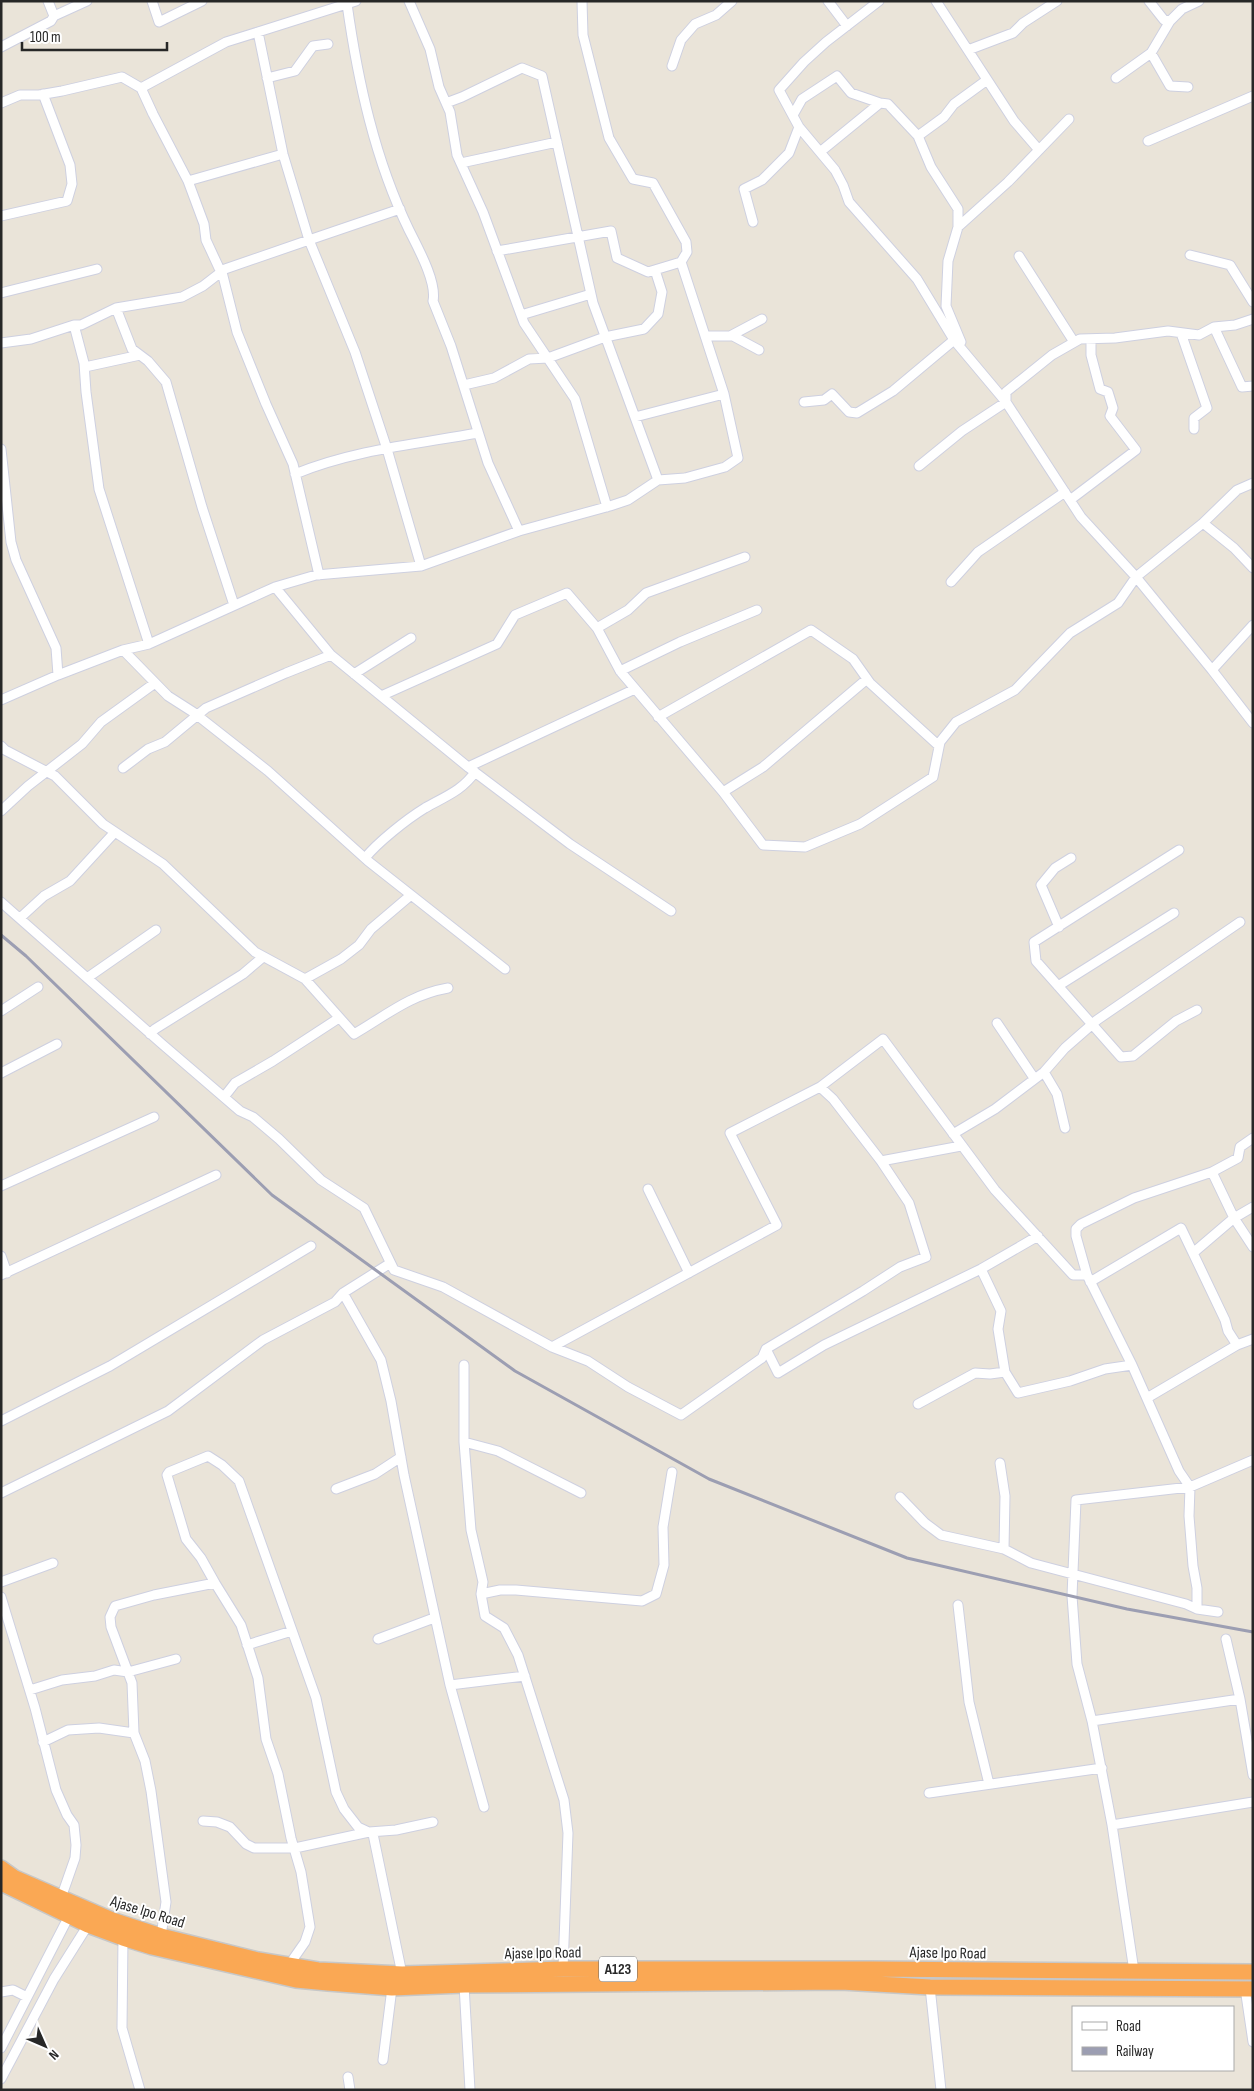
<svg xmlns="http://www.w3.org/2000/svg" width="1254" height="2091" viewBox="0 0 1254 2091" font-family="'Sofia Sans Condensed',sans-serif">
<style>
.lines{fill:none;stroke-linecap:round;stroke-linejoin:round}
.street-casing{stroke:#ced0e0;stroke-width:11}
.highway-casing{stroke:#c7c7c7;stroke-width:18}
.street{stroke:#fff;stroke-width:9}
.highway{stroke:#faa854;stroke-width:15}
.rail{stroke:#9c9eb2;stroke-width:3}
.labels{text-anchor:middle;stroke-width:4;stroke-linejoin:round;paint-order:stroke}
.shield{fill:#fff;stroke:#686868;stroke-width:1}
.shield-label{font-size:15px;font-weight:bold;fill:#272727}
.street-label{font-size:16px;fill:#272727;stroke:#fff}
</style>
<rect width="100%" height="100%" fill="#eae4d9"/>
<g class="lines">
<g class="street-casing">
<path id="street" d="M152 1 159 22 202 1
M409 1 430 49 439 87 450 112 457 155 483 212 524 323 575 399 607 507
M828 1 847 26
M879 1 826 42 804 62 779 90 799 127 835 170 843 185 849 202 917 279 954 340
M936 1 1014 121 1039 150
M1149 1 1164 20 1170 21
M347 4C358 82 375 160 409 230 418 248 437 282 433 301L451 346 488 463 519 531
M54 16 87 1
M258 32 356 1
M1 47 51 21 54 16 48 1
M968 50 1013 33 1023 23 1057 1
M1151 53 1170 86 1188 87
M672 66 681 40 695 24 716 15 732 1
M267 78 295 71 313 46 328 44
M1116 78 1151 53 1170 21 1182 9 1199 1
M1 103 20 95H39L62 91 122 77 141 88 153 114 188 181 204 224 206 240 219 268 222 272 237 332 266 404 293 464 319 575
M446 103 462 97 522 68 542 76 593 303 658 480
M793 115 802 99 837 76 851 93 880 103
M918 136 944 117 954 104 987 80
M1148 141 1253 96
M820 152 880 103 888 104 918 136 931 167 958 209V227
M461 163 557 142
M188 181 283 154
M400 209 309 240 355 352 387 449 421 566
M1 216 67 201 72 184 70 165 43 94
M753 222 744 189 762 180 789 153 799 127
M497 251 611 231 617 258 648 272 681 262 687 252 686 242 653 183 633 179 609 138 583 35 582 1
M1190 255 1230 265 1253 302
M1019 256 1074 342
M1 293 97 269
M116 308 132 349 148 361 166 382 202 507 234 605
M521 315 591 294
M74 325 84 363 86 392 99 489 149 644
M1214 327 1242 387 1253 386
M1181 333 1207 408 1194 418V429
M705 336H733L759 350
M730 336 762 319
M961 342 946 306 948 261 958 227 1008 182 1069 119
M1 343 31 339 74 325H81L116 308 182 297 203 286 225 269 309 240 283 154 258 32 226 42 141 88
M85 367 140 355
M464 385 494 378 529 359 548 358 605 337 644 329 658 314 662 292 655 270
M804 402 824 400 832 394 849 412 857 413 893 391 954 340 1006 402 1081 517 1136 577 1212 670
M635 417 724 394
M1 449 11 542 16 560 56 648 58 675
M919 466 962 431 1006 402V392L1052 355 1080 339 1115 338 1168 331 1199 335 1214 327 1235 325 1253 319
M295 474C353 450 417 444 478 433
M1070 500 1136 450 1110 416 1113 408 1108 392 1100 389 1091 355V339
M1203 523 1234 548 1253 568
M951 582 978 552 1065 492
M275 587 331 655 468 767 570 844 671 911
M1253 625 1212 670 1253 723
M597 628 628 610 646 593 745 557
M123 650 168 696 193 712 268 771 368 861 505 969
M620 671 680 642 757 610
M354 674 411 638
M381 696 497 644 515 615 567 593 597 628 620 671 723 792 763 845 805 847 860 824 933 777 940 742 956 722 1015 690 1070 633 1118 603 1136 577 1203 523 1237 490 1253 483
M1 700 58 675 123 650 149 644 275 587 316 575 421 566 519 531 610 506 628 500 658 480 685 478 725 467 738 458 724 394 681 262
M658 717 811 630 853 659 870 683 939 746
M1 746 5 750 55 776 103 824 163 864 255 952 305 979 354 1034C387 1015 409 995 448 988
M468 767 635 689
M123 768 148 749 165 742 206 708 286 673 331 655
M723 792 763 767 867 679
M1 811 28 786 82 744 101 722 155 683
M1179 850 1034 942 1036 961 1121 1057 1133 1056 1176 1021 1197 1010
M365 858C378 842 407 819 425 808 444 797 462 791 475 772
M1 902 162 1044 240 1111 253 1117 279 1139 321 1180 364 1208 394 1270 443 1287 552 1347 777 1225 730 1133 820 1087 833 1099 881 1161 909 1203 926 1257 900 1267 863 1291 766 1349 762 1358 681 1415 628 1387 588 1361 552 1347
M20 918 44 896 70 881 115 832
M1059 927 1041 885 1055 868 1071 858
M87 978 156 930
M305 979 341 959 359 945 371 929 411 895
M1058 986 1174 913
M1 1011 38 987
M997 1023 1034 1078
M150 1034 155 1029 243 974 263 957
M1044 1072 1057 1094 1065 1128
M1 1073 57 1044
M820 1087 883 1039 995 1190 1073 1275H1087L1132 1365 1179 1471 1190 1487 1189 1516 1193 1566 1197 1588V1609L1186 1604 1031 1563 1004 1549 1005 1496 1000 1463
M224 1097 235 1083 273 1061 339 1018
M953 1134 995 1109 1044 1072 1065 1048 1097 1020 1240 922
M881 1161 961 1146
M1212 1172 1234 1218 1253 1247
M1 1186 154 1117
M648 1189 689 1273
M1 1256 7 1273
M981 1269 1001 1311 998 1329 1005 1372
M1 1275 216 1175
M1087 1275 1076 1236V1229L1081 1224 1134 1198 1212 1172 1238 1158 1240 1147 1253 1138
M1090 1282 1181 1228 1193 1253
M343 1293 381 1360 391 1401 404 1475 450 1685 525 1676
M1237 1345 1228 1331 1225 1320 1193 1253 1234 1218 1253 1207
M766 1349 778 1373 824 1345 981 1269 1038 1236
M464 1365V1442L471 1530 483 1582 481 1594 485 1616 504 1628 518 1655 564 1800 568 1833 563 1969
M1147 1398 1237 1345 1253 1339
M918 1404 975 1373 990 1374 1005 1372 1018 1393 1070 1381 1105 1369 1132 1365
M1 1421 110 1366 311 1246
M464 1442 498 1451 581 1493
M336 1489 375 1474 401 1457
M1 1493 168 1411 263 1340 335 1302 343 1293 389 1264
M900 1497 925 1523 941 1535 1004 1549
M1 1582 53 1563
M215 1583 201 1558 186 1539 167 1475 169 1472 208 1456 222 1465 239 1481 316 1698 336 1792 344 1809 358 1827 373 1834 402 1974
M481 1594 500 1590H516L642 1601 656 1594 664 1565 663 1527 672 1472
M1 1597 35 1708 56 1790 67 1815 74 1825 76 1845 75 1858 61 1898
M958 1605 969 1702 989 1784
M1197 1609 1218 1612
M378 1639 434 1618
M1226 1639 1240 1699 1253 1775
M247 1645 292 1631
M450 1685 484 1807
M30 1690 62 1680 95 1676 114 1670 128 1672 176 1659
M1092 1721 1240 1699
M43 1742 68 1730 99 1728 134 1733
M929 1793 1102 1768
M203 1821 217 1822 230 1827 246 1844 254 1848H295L369 1832 396 1830 433 1822
M1112 1825 1253 1802
M161 1936 166 1902 151 1791 145 1761 134 1733 132 1683 111 1627 110 1617 115 1606 154 1595 215 1583 241 1625 258 1678 266 1739 278 1774 291 1838 301 1872 310 1927 305 1942 289 1965
M123 1938 122 2028 140 2090
M1134 1971 1112 1825 1092 1721 1077 1664 1072 1596 1076 1500 1190 1487 1253 1460
M464 1985 470 2090
M930 1987 941 2090
M1245 1988 1253 2042
M1 1992 13 1990 27 1997
M1 2048 69 1916
M383 2060 392 1988
M348 2077 350 2090
M1 2079 54 1979 88 1925"/>
</g>
<g class="highway-casing">
<path id="highway" d="M1 1868 15 1878 112 1920 161 1936 258 1960 318 1970 402 1974 563 1969H872L1253 1972
M1 1883 88 1925 123 1938 152 1947 296 1980 328 1983 392 1988 464 1985 841 1982 930 1987 1253 1989"/>
</g>
<use href="#street" class="street"/>
<use href="#highway" class="highway"/>
<path class="rail" d="M1 935 26 956 272 1195 515 1371 709 1479 907 1558 1127 1609 1253 1632"/>
</g>
<g class="labels">
<rect class="shield" x="599" y="1956.5" width="38" height="25" rx="4"/>
<g class="shield-label">
<text x="618" y="1974">A123</text>
</g>
<g class="street-label">
<text transform="translate(148 1911) rotate(17)" y="6">Ajase Ipo Road</text>
<text transform="translate(543 1952) rotate(-1)" y="6">Ajase Ipo Road</text>
<text transform="translate(948 1952) rotate(1)" y="6">Ajase Ipo Road</text>
</g>
</g>
<rect width="1254" height="2091" fill="none" stroke="#272727" stroke-width="5"/>
<rect x="1072" y="2006" width="162" height="65" fill="#ffffff" stroke="#a9a9a9"/>
<rect x="1082" y="2022" width="25" height="8" fill="#ffffff" stroke="#a9a9a9"/>
<text x="1116" y="2031" font-size="15" fill="#272727">Road</text>
<rect x="1082" y="2047" width="25" height="8" fill="#9c9eb2" stroke="#a9a9a9"/>
<text x="1116" y="2056" font-size="15" fill="#272727">Railway</text>
<g transform="translate(45 2046) rotate(135)" stroke="#ffffff" stroke-width="4" paint-order="stroke">
<path d="M0-4L9 19L0 12L-9 19Z" fill="#272727"/>
<text y="-8" font-size="14" font-weight="bold" text-anchor="middle" fill="#272727">N</text>
</g>
<path d="M22 42v8h145v-8" fill="none" stroke="#272727" stroke-width="2.5"/>
<text x="30" y="42" font-size="15" fill="#272727" stroke="#ffffff" stroke-width="4" paint-order="stroke">100 m</text>
</svg>
